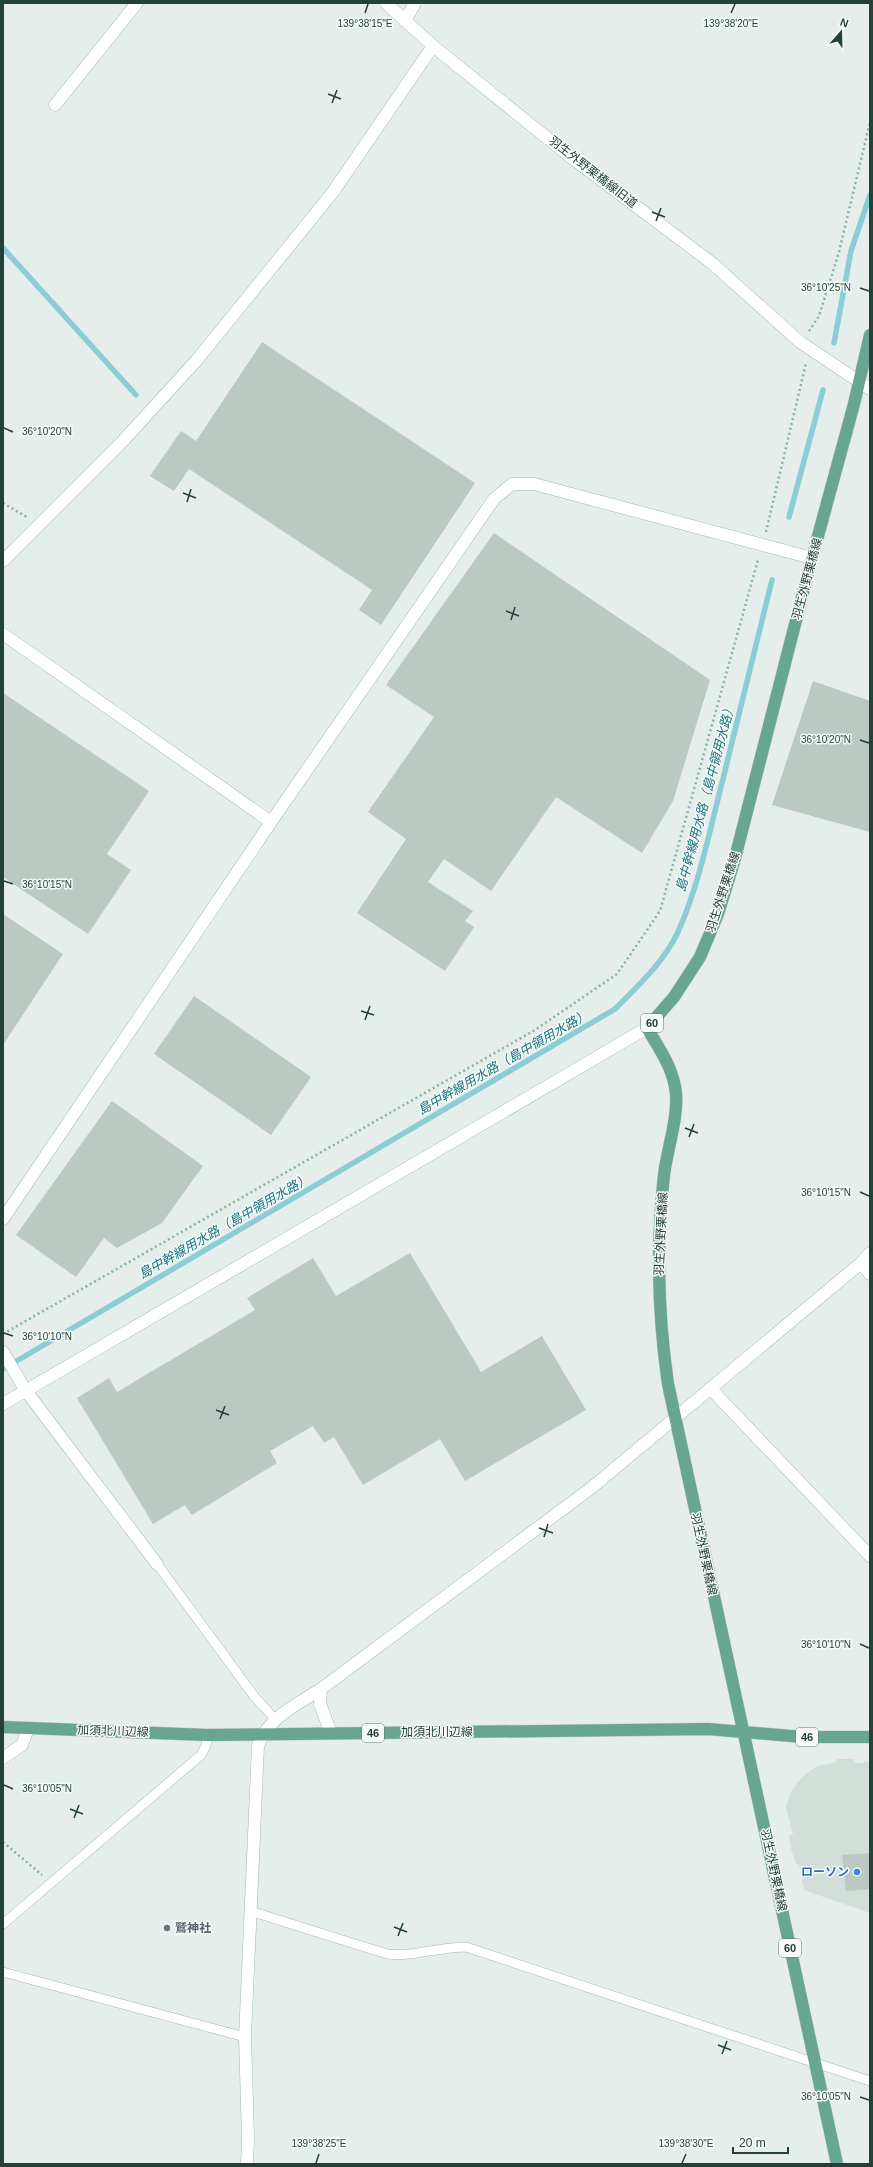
<svg xmlns="http://www.w3.org/2000/svg" width="873" height="2167" viewBox="0 0 873 2167" font-family="Arial,'Noto Sans JP',sans-serif">
<style>
.built{fill:#d3ded8}
.lines{fill:none;stroke-linecap:round;stroke-linejoin:round}
.stream{stroke:#8bccd5;stroke-width:5.5}
.building{fill:#bac9c2}
.lane-casing{stroke:#a7b7b1;stroke-width:10}
.street-casing{stroke:#a7b7b1;stroke-width:13}
.secondary-casing{stroke:#a2bbb1;stroke-width:13}
.primary-casing{stroke:#c1cac7;stroke-width:13}
.path{stroke:#84b3a2;stroke-width:2.5;stroke-dasharray:2 3;stroke-linecap:butt}
.lane{stroke:#fff;stroke-width:9}
.street{stroke:#fff;stroke-width:12}
.secondary{stroke:#fff;stroke-width:12}
.primary{stroke:#68a593;stroke-width:12}
.ticks{fill:none;stroke:#234138;stroke-width:1.5}
.shop-dot{fill:#3f7fe0;stroke:#f5faf8;stroke-width:1.5}
.worship-dot{fill:#6b7280;stroke:#f5faf8;stroke-width:1.5}
.labels{text-anchor:middle;stroke-width:3;stroke-linejoin:round;paint-order:stroke}
.shield{fill:#f5faf8;stroke:#627872;stroke-width:1}
.shield-label{font-size:11px;font-weight:bold;fill:#234138}
.street-label{font-size:12px;fill:#234138;stroke:#f5faf8}
.shop-label{font-size:12px;font-weight:bold;fill:#366cbe;stroke:#f5faf8;text-anchor:end}
.worship-label{font-size:12px;font-weight:bold;fill:#5b616d;stroke:#f5faf8;text-anchor:start}
.water-label{font-size:13px;font-style:italic;fill:#1a7380;stroke:#f5faf8}
.ticks-label{font-size:10px;text-anchor:middle;fill:#234138;stroke:#f5faf8;stroke-width:3;stroke-linejoin:round;paint-order:stroke}
</style>
<rect width="100%" height="100%" fill="#e5eeea"/>
<path class="built" d="M837 1759H854V1763H864L865 1760 870 1763V1913L804 1890 799 1864H796L791 1849 789 1835 793 1834 786 1807 791 1792 801 1778 817 1766 836 1763Z"/>
<g class="lines">
<path class="stream" d="M3 248 136 395
M834 343 851 251 870 195
M789 517 823 390
M3 1369 615 1009C638 986 664 962 678 932 699 885 709 833 722 783 738 716 755 648 772 580"/>
</g>
<path class="building" d="M262 342 475 483 381 625 359 610 372 590 189 469 174 491 150 476 181 431 196 441Z
M494 533 710 680 673 801 642 853 556 797 491 891 444 859 428 882 473 911 465 921 474 927 445 971 357 913 406 839 368 812 434 717 386 685Z
M813 681 870 701V832L772 805Z
M3 693 149 791 107 854 131 870 88 934 3 877Z
M3 914 63 954 3 1045Z
M194 996 311 1077 271 1135 154 1054Z
M112 1101 203 1166 162 1223 117 1248 104 1238 76 1277 16 1235Z
M410 1253 481 1372 542 1336 586 1410 465 1481 440 1439 363 1485 334 1437 324 1443 313 1426 270 1451 277 1463 192 1515 185 1505 153 1524 77 1398 109 1378 117 1392 255 1310 247 1298 313 1258 336 1296Z
M870 1853V1889L846 1891 842 1855Z"/>
<g class="lines">
<g class="lane-casing">
<path id="lane" d="M157 1564 254 1696 275 1719
M250 1911 387 1954C414 1957 438 1947 466 1947L870 2081
M3 1924 201 1755 206 1746 207 1735
M3 1972 245 2037"/>
</g>
<g class="street-casing">
<path id="street" d="M386 3 433 46 572 158 713 264 800 342 870 389
M405 21 415 3
M55 105 137 3
M3 561 121 443 196 361 333 192 433 46
M861 1263 870 1274
M710 1388 870 1556
M26 1391 157 1564
M321 1689 320 1704 331 1733
M3 1758 22 1745 28 1729
M247 2164 248 2138 245 2037 258 1746C267 1718 298 1704 321 1689L590 1489 861 1263 870 1253"/>
</g>
<g class="secondary-casing">
<path id="secondary" d="M3 634 271 822
M3 1219 271 822 494 499 512 484H534L812 558
M3 1352 26 1391
M3 1404 647 1028"/>
</g>
<g class="primary-casing">
<path id="primary" d="M3 1727 207 1735 708 1729 803 1737H870
M837 2164 668 1384C658 1315 656 1245 664 1175 667 1150 678 1119 676 1094 674 1069 659 1048 647 1028L674 997 700 957 718 914 734 862 812 558 854 404 870 335"/>
</g>
<path class="path" d="M809 331 819 316 839 252 870 122
M3 503 27 517
M766 532 806 363
M3 1334 535 1030 617 974 660 911 758 560
M3 1842 42 1875"/>
<use href="#lane" class="lane"/>
<use href="#street" class="street"/>
<use href="#secondary" class="secondary"/>
<use href="#primary" class="primary"/>
</g>
<path class="ticks" d="M365 13 368 4M731 13 735 4M328 94 341 99M332 103 337 90M652 212 665 217M656 221 661 208M860 288 869 291M4 428 13 432M183 493 196 498M187 502 191 489M506 611 519 616M511 620 515 607M860 740 869 743M4 881 13 884M361 1011 374 1015M365 1020 370 1006M685 1128 698 1133M689 1137 694 1124M860 1192 869 1196M4 1333 13 1336M216 1410 229 1415M220 1419 225 1406M539 1528 553 1533M544 1537 548 1524M860 1644 869 1648M4 1785 13 1789M70 1809 83 1814M74 1818 79 1805M394 1927 407 1932M398 1936 403 1923M718 2045 731 2050M722 2054 727 2041M860 2097 869 2100M316 2163 319 2154M682 2163 686 2154"/>
<circle class="shop-dot" cx="857" cy="1872" r="4"/>
<circle class="worship-dot" cx="167" cy="1928" r="4"/>
<g class="labels">
<g class="shield">
<rect x="641" y="1014" width="22" height="18" rx="3"/>
<rect x="362" y="1724" width="22" height="18" rx="3"/>
<rect x="796" y="1728" width="22" height="18" rx="3"/>
<rect x="779" y="1939" width="22" height="18" rx="3"/>
</g>
<g class="shield-label">
<text x="652" y="1027">60</text>
<text x="373" y="1737">46</text>
<text x="807" y="1741">46</text>
<text x="790" y="1952">60</text>
</g>
<g class="street-label">
<text transform="translate(593 172) rotate(38)" y="4">羽生外野栗橋線旧道</text>
<text transform="translate(807 579) rotate(-75)" y="4">羽生外野栗橋線</text>
<text transform="translate(723 892) rotate(-72)" y="4">羽生外野栗橋線</text>
<text transform="translate(661 1234) rotate(-87)" y="4">羽生外野栗橋線</text>
<text transform="translate(704 1554) rotate(78)" y="4">羽生外野栗橋線</text>
<text transform="translate(113 1731) rotate(2)" y="4">加須北川辺線</text>
<text x="437" y="1736">加須北川辺線</text>
<text transform="translate(774 1870) rotate(78)" y="4">羽生外野栗橋線</text>
</g>
<g class="shop-label">
<text x="849" y="1876">ローソン</text>
</g>
<g class="worship-label">
<text x="175" y="1932">鷲神社</text>
</g>
<g class="water-label">
<text transform="translate(705 797) rotate(-75)" y="5">島中幹線用水路（島中領用水路）</text>
<text transform="translate(503 1062) rotate(-30)" y="5">島中幹線用水路（島中領用水路）</text>
<text transform="translate(224 1226) rotate(-30)" y="5">島中幹線用水路（島中領用水路）</text>
</g>
</g>
<g class="ticks-label">
<text x="365" y="27">139°38'15"E</text>
<text x="731" y="27">139°38'20"E</text>
<text x="826" y="291">36°10'25"N</text>
<text x="47" y="435">36°10'20"N</text>
<text x="826" y="743">36°10'20"N</text>
<text x="47" y="888">36°10'15"N</text>
<text x="826" y="1196">36°10'15"N</text>
<text x="47" y="1340">36°10'10"N</text>
<text x="826" y="1648">36°10'10"N</text>
<text x="47" y="1792">36°10'05"N</text>
<text x="826" y="2100">36°10'05"N</text>
<text x="319" y="2147">139°38'25"E</text>
<text x="686" y="2147">139°38'30"E</text>
</g>
<rect width="873" height="2167" fill="none" stroke="#234138" stroke-width="8"/>
<g transform="translate(841 32) rotate(20)" stroke="#f5faf8" stroke-width="3" paint-order="stroke">
<path d="M0-3L7 15L0 10L-7 15Z" fill="#234138"/>
<text y="-6" font-size="11" font-weight="bold" text-anchor="middle" fill="#234138">N</text>
</g>
<path d="M733 2147v6h55v-6" fill="none" stroke="#234138" stroke-width="2"/>
<text x="739" y="2147" font-size="12" fill="#234138" stroke="#f5faf8" stroke-width="3" paint-order="stroke">20 m</text>
</svg>
